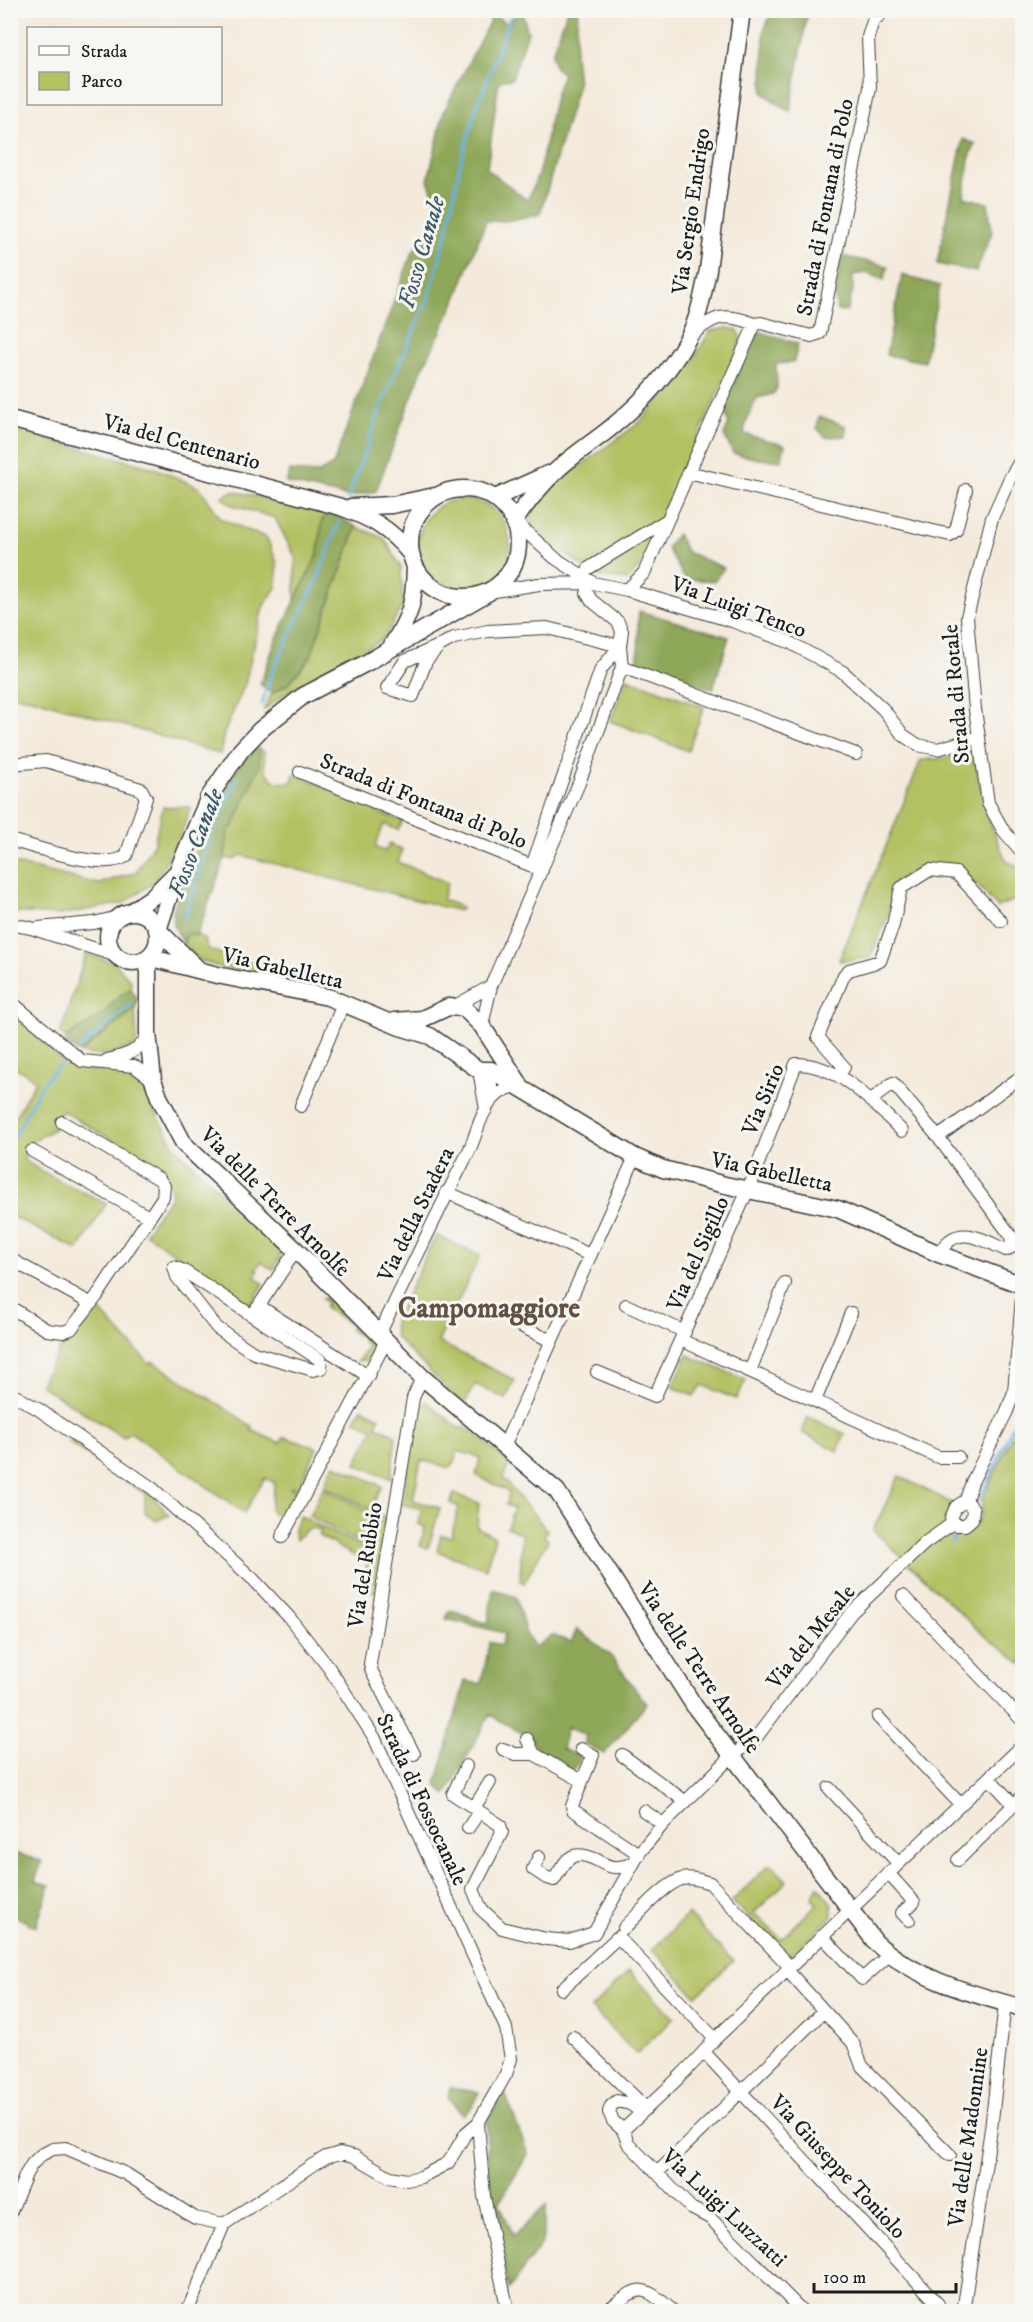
<svg xmlns="http://www.w3.org/2000/svg" width="1033" height="2322" viewBox="0 0 1033 2322" font-family="'IM FELL DW Pica',serif">
<style>
.green{fill:#b3c163;stroke:#686e40;stroke-width:1.5}
.forest{fill:#8ea759;stroke:#55623a;stroke-width:1.5}
.lines{fill:none;stroke-linecap:round;stroke-linejoin:round}
.stream{stroke:#68b2e0;stroke-width:3}
.street-casing{stroke:#3c3b39;stroke-width:14}
.secondary-casing{stroke:#3c3b39;stroke-width:19}
.street{stroke:#fff;stroke-width:12}
.secondary{stroke:#fff;stroke-width:16}
.labels{text-anchor:middle;stroke-width:6;stroke-linejoin:round;paint-order:stroke}
.street-label{font-size:22px;fill:#1c1c1c;stroke:#f6f6f2}
.water-label{font-size:24px;font-style:italic;fill:#3a586a;stroke:#f6f6f2}
.district-label{font-size:28px;font-weight:bold;fill:#625043;stroke:#f6f6f2}
</style>
<rect width="100%" height="100%" fill="#f6f6f2"/>
<filter id="ink" filterUnits="userSpaceOnUse"><feTurbulence type="fractalNoise" baseFrequency=".0167" numOctaves="2"/><feDisplacementMap in="SourceGraphic" scale="12" xChannelSelector="R" yChannelSelector="G"/><feConvolveMatrix kernelMatrix="1 2 1 2 8 2 1 2 1" color-interpolation-filters="sRGB"/></filter>
<filter id="wash" filterUnits="userSpaceOnUse"><feTurbulence type="fractalNoise" baseFrequency=".008" numOctaves="4" result="noise"/><feDisplacementMap in="SourceGraphic" scale="24" xChannelSelector="R" yChannelSelector="G"/><feGaussianBlur stdDeviation="1.35" result="paint"/><feColorMatrix in="noise" values="0 0 0 0 0 0 0 0 0 0 0 0 0 0 0 0 0 1.4 0 .05"/><feComposite in="paint" operator="in"/></filter>
<g filter="url(#wash)">
<rect width="100%" height="100%" fill="#f4eadb"/>
<path class="green" d="M727 328 738 330 741 342 641 564 628 580 601 577 582 566 533 529 528 513 549 489 640 422 694 359 710 331Z
M10 429 157 469 200 488 221 519 267 538 277 563V586L263 607 245 684 224 733 220 754 32 698 11 695Z
M232 491 331 512 322 520 318 554 295 601V557L275 518 232 505 222 497Z
M418 545a46 46 0 1 1 92 0a46 46 0 1 1-92 0Z
M356 527 384 538 401 567 403 605 384 638 333 669 287 692 263 711 272 693 288 684 310 658Z
M627 678 704 707 688 751 610 721Z
M259 749 264 752 265 771 276 782 291 783 294 774 379 808 377 812 403 821 398 830 384 824 375 847 385 851 389 844 403 850 398 862 448 883 442 899 462 907 459 911 240 855 234 860 225 858 228 829 259 767Z
M973 751 986 813 1006 861 1022 868V926L1018 899 997 907C963 869 947 848 897 881L888 915 870 958 839 961 921 760 957 757Z
M163 807H191L179 839 155 881 124 903 60 915 11 912V863L99 884 136 872 154 843Z
M187 934 197 935 205 939 209 950 287 972 296 981 215 966 198 959 183 943Z
M86 954 115 963 131 981V989L118 997 101 1016 66 1038 60 1034Z
M135 1009 137 1039 134 1046C115 1054 101 1058 80 1053Z
M10 1011 63 1062 83 1069H118L129 1071 139 1076 145 1083 152 1106 176 1148 281 1250 280 1258 273 1270 261 1262 256 1268 258 1271 255 1277 264 1284 250 1306 145 1233 172 1195 170 1185 163 1177 165 1171 63 1111 55 1119 54 1129 31 1142 23 1159C48 1178 79 1188 106 1204L78 1250 11 1216V1124L36 1080 11 1065Z
M436 1235 480 1256 438 1342 515 1380 506 1399 475 1384 464 1405 395 1337 394 1322Z
M325 1298 338 1305 372 1339 373 1349 368 1361H358L368 1346 362 1341 363 1339 350 1330 351 1325 325 1307 327 1303 322 1299Z
M96 1307 150 1364 152 1361 252 1426 251 1430 280 1443 284 1437 317 1448 299 1486 289 1488 302 1491 287 1520 280 1514H273L270 1509 275 1483 265 1478 244 1513 130 1432 123 1437 40 1385 65 1340 76 1334 83 1328Z
M687 1355 746 1380 736 1399 702 1385 694 1396 673 1387Z
M427 1402 459 1428H467L510 1463 503 1478 547 1530 544 1536 548 1540 524 1583 520 1581 522 1534 507 1527 514 1508 506 1505 509 1492 476 1475 480 1458 458 1451 451 1468 421 1460 413 1500 440 1508 428 1548 420 1546 425 1527 418 1524 422 1509 402 1504 418 1408Z
M362 1408 379 1417 376 1426 396 1435 391 1479 356 1464 373 1429 355 1420Z
M1022 1415V1664L980 1632 873 1530 899 1476 954 1504 946 1520 964 1531 975 1527 981 1515 982 1500Z
M808 1417 845 1434 838 1451 802 1433Z
M75 1441 149 1492 169 1515 156 1521 145 1512V1494L68 1442Z
M334 1464 382 1486 371 1509 324 1486Z
M323 1488 379 1516 364 1545 309 1516Z
M454 1494 479 1503 477 1527 495 1537 486 1569 437 1551 441 1535 451 1537 459 1507 450 1503Z
M300 1516 364 1548 380 1516 386 1517 375 1592 363 1589 367 1563 319 1536 321 1531C308 1524 304 1531 296 1540 291 1530 295 1525 300 1516Z
M770 1864 787 1881 749 1918 732 1901Z
M818 1886 832 1904V1916L793 1954H784L751 1920 756 1915 781 1939 817 1904 812 1898Z
M688 1914 733 1961 696 1996 652 1950Z
M629 1971 674 2018 636 2054 591 2008Z"/>
<path class="forest" d="M518 11H522L528 32 512 79 499 81 487 169 527 200C549 161 545 114 563 74L555 67 552 54 567 11H578L575 54 578 84 540 214 506 221H486L454 304 421 372 376 491 349 497 286 483 290 471 319 473 333 465 412 253 440 213 428 180 444 111 493 15 509 24Z
M772 11H808L790 112 763 93 764 31Z
M963 139 975 144 969 160 964 197 988 203 992 232 976 272 937 264Z
M842 256 888 266 884 280 866 273 853 275V291L847 311H837L835 296Z
M902 275 940 286 924 362 886 355Z
M758 331 798 344 794 362 776 364 777 388 773 394 757 398 746 422 744 434 785 445 781 461 758 459 733 453 724 435 729 424 723 405Z
M819 416 846 426V436L825 437 817 428Z
M331 512 356 527 310 658 288 684 272 693 260 684 276 640 318 554 322 520Z
M677 534 687 552 724 568 714 581 685 579 667 548Z
M639 611 729 637 713 689 637 663C641 643 636 630 639 611Z
M252 748 259 749V767L233 827 228 829 225 858 197 935 187 934 183 943 174 926 173 911 182 883 216 799Z
M131 989 138 1000 135 1009 80 1053 66 1044V1038L101 1016 118 997Z
M493 1589 516 1597 526 1634 535 1647 552 1635 571 1642 577 1629 609 1654 647 1704 604 1754 584 1743 586 1735 567 1728 562 1749 581 1757 573 1771 536 1749 531 1738 490 1715 446 1795 436 1784 465 1681 481 1684 490 1642 501 1646 505 1633 446 1619 449 1611C463 1613 474 1621 488 1623Z
M11 1852 42 1861 35 1881 50 1885 36 1927 11 1914Z
M450 2088 479 2092 471 2108 463 2115 448 2098Z
M505 2093 528 2154 499 2203 514 2236 547 2204 542 2243 509 2289 493 2222 487 2166V2118Z"/>
<g class="lines">
<path class="stream" d="M348 498 381 406 429 296 447 232 460 164 476 108 513 10
M262 704 271 674 318 578 339 522
M184 919 210 837 237 778
M80 1048 132 1004
M10 1142C28 1117 35 1084 61 1065
M977 1501 986 1486 1021 1408 1022 1397
M951 1543 958 1533"/>
</g>
</g>
<g filter="url(#ink)">
<g class="lines">
<g class="street-casing">
<path id="street" d="M691 336C715 314 726 313 755 324
M1022 458 1010 478 992 518 967 617 975 709 988 803 1003 830 1022 852
M688 472 950 535 956 530 966 490
M514 521 555 558 592 582
M589 568 667 520
M627 590 644 573 755 324 761 323 811 336 820 333 870 88 868 37 873 21 885 10
M489 592 539 584 593 583 627 590 732 621 789 642 843 672 883 709 903 735 918 745 938 749 979 737
M439 646 405 661 387 688 413 696 426 661 439 646 454 638 488 631 547 628 620 646
M622 667 856 754
M10 764 46 761 141 789 146 798 126 856C105 872 36 847 10 840
M300 772 542 870
M532 866 601 669 620 646
M10 924 31 928 117 956
M38 928 94 923 118 917
M10 1001 82 1061 134 1066 153 1080
M455 1006 491 986
M482 1026 491 986 579 783 622 667 620 646 622 631 618 622 591 600 587 593
M107 1060C125 1056 140 1052 148 1034
M479 1070 486 1110
M491 1070V1100
M839 1076 844 1067 818 1037 844 975 849 970 880 961 893 925 901 888 930 870 956 873 1001 921
M870 1101 893 1083 938 1137 1011 1236 1012 1247 1006 1250C981 1239 956 1222 939 1254
M301 1106 343 1004
M938 1137 1022 1076
M32 1151 149 1217
M446 1192 590 1255
M10 1259 90 1303
M174 1267 184 1271 314 1356 320 1360 321 1368 313 1370 254 1353 217 1328 177 1277Z
M626 1305 685 1332
M259 1306 368 1376
M10 1307 47 1330 63 1332 71 1329 97 1296 163 1197 164 1186 159 1179 62 1122
M256 1310 296 1250
M515 1323 551 1341
M379 1335C408 1274 437 1213 468 1153 476 1137 480 1113 493 1099 501 1090 509 1087 521 1086
M681 1340 938 1457H958
M750 1371 785 1283
M597 1372 655 1396 748 1190 796 1064C840 1064 873 1103 902 1131
M10 1393 38 1409 152 1488 253 1579 288 1616 329 1668 374 1737 506 2028 511 2059 506 2074 478 2123 484 2196 508 2312
M815 1401 851 1313
M504 1446 635 1157
M966 1500 973 1509 972 1519 965 1525H956L951 1518 956 1507 966 1500 972 1482 1007 1411 1014 1392 1022 1297
M282 1537 386 1341
M903 1596 1022 1720
M878 1717 961 1805
M527 1739 534 1754
M503 1749 515 1754H534L582 1781
M581 1749 593 1755 572 1806 573 1810 639 1854
M414 1754 372 1672 370 1664 413 1398 422 1377
M622 1755 686 1802
M466 1766 453 1794 500 1825 502 1832 473 1889 481 1909 502 1928 546 1939 569 1941 594 1933 640 1852 663 1824 732 1756 755 1739 851 1613 925 1543 953 1523
M989 1778 1014 1805
M829 1788 898 1863
M474 1808 490 1782
M644 1811 663 1824
M468 1828 479 1812
M539 1857 533 1869 545 1877 554 1880C567 1859 570 1848 597 1860 602 1863 608 1867 614 1867 620 1868 627 1865 633 1864
M958 1860 1022 1797
M888 1873 914 1902 902 1913 909 1920
M624 1928C638 1915 664 1884 682 1879 692 1877 700 1880 710 1883L790 1967
M822 1936 862 1979 889 1955
M787 1970 853 2043 862 2066 950 2155
M562 1989 618 1937 715 2039
M573 2037 645 2107
M704 2052 938 2304 937 2312
M642 2112 630 2104 617 2101 611 2106 609 2112 613 2121 623 2130C654 2101 687 2072 715 2039L1022 1746
M623 2130 628 2143 691 2208 710 2218 803 2312
M657 2173 824 2011
M10 2213 26 2174 32 2164 41 2155 53 2149 66 2148 126 2174 195 2218 224 2224
M187 2312 224 2224 311 2166 326 2157 340 2153 354 2156 390 2177 406 2180 421 2177 448 2163 466 2133 478 2123
M605 2312C640 2286 639 2281 674 2312
M963 2312 991 2129 1005 2003"/>
</g>
<g class="secondary-casing">
<path id="secondary" d="M10 419 341 507C372 519 388 527 410 553
M410 543a54 54 0 1 1 108 0a54 54 0 1 1-108 0Z
M495 498 548 474
M351 507 392 505 435 496
M514 521C527 503 539 487 555 472 572 455 594 442 613 426 642 402 669 373 687 340 699 319 703 293 708 270L742 10
M392 645C411 615 414 603 415 567
M130 912 152 897 175 874
M108 937a25 25 0 1 1 50 0a25 25 0 1 1-50 0Z
M148 957V1033L153 1080 159 1097 184 1144 296 1250 422 1377 557 1491 695 1707 876 1943C917 1980 970 1993 1022 2008
M148 957 217 975 328 997 400 1027 430 1036 479 1070H491L635 1157 663 1169 725 1185 838 1209 939 1254 1022 1285
M198 969 158 930 178 870 209 797 241 750 260 730 303 696 368 662 489 592
M394 1021 422 1019 448 1007 464 1008 482 1026 519 1083"/>
</g>
<use href="#street" class="street"/>
<use href="#secondary" class="secondary"/>
</g>
</g>
<g class="labels">
<g class="street-label">
<text transform="translate(824 207) rotate(-79)" y="8">Strada di Fontana di Polo</text>
<text transform="translate(690 211) rotate(-82)" y="8">Via Sergio Endrigo</text>
<text transform="translate(182 441) rotate(15)" y="8">Via del Centenario</text>
<text transform="translate(739 606) rotate(20)" y="8">Via Luigi Tenco</text>
<text transform="translate(955 694) rotate(-95)" y="8">Strada di Rotale</text>
<text transform="translate(424 800) rotate(22)" y="8">Strada di Fontana di Polo</text>
<text transform="translate(283 967) rotate(13)" y="8">Via Gabelletta</text>
<text transform="translate(762 1099) rotate(-67)" y="8">Via Sirio</text>
<text transform="translate(772 1171) rotate(12)" y="8">Via Gabelletta</text>
<text transform="translate(276 1201) rotate(45)" y="8">Via delle Terre Arnolfe</text>
<text transform="translate(415 1214) rotate(-64)" y="8">Via della Stadera</text>
<text transform="translate(697 1253) rotate(-66)" y="8">Via del Sigillo</text>
<text transform="translate(364 1565) rotate(-81)" y="8">Via del Rubbio</text>
<text transform="translate(810 1636) rotate(-51)" y="8">Via del Mesale</text>
<text transform="translate(700 1667) rotate(56)" y="8">Via delle Terre Arnolfe</text>
<text transform="translate(423 1799) rotate(65)" y="8">Strada di Fossocanale</text>
<text transform="translate(967 2137) rotate(-82)" y="8">Via delle Madonnine</text>
<text transform="translate(839 2166) rotate(47)" y="8">Via Giuseppe Toniolo</text>
<text transform="translate(725 2207) rotate(43)" y="8">Via Luigi Luzzatti</text>
</g>
<g class="water-label">
<text transform="translate(421 252) rotate(-74)" y="8">Fosso Canale</text>
<text transform="translate(195 843) rotate(-69)" y="8">Fosso Canale</text>
</g>
<g class="district-label">
<text x="489" y="1317">Campomaggiore</text>
</g>
</g>
<rect width="1033" height="2322" fill="none" stroke="#f6f6f2" stroke-width="36"/>
<rect x="27" y="27" width="195" height="78" fill="#f6f6f2" stroke="#9f9f9c" stroke-width="1.5"/>
<rect x="39" y="46" width="30" height="9" fill="#ffffff" stroke="#9f9f9c" stroke-width="1.5"/>
<text x="81" y="57" font-size="18" fill="#1c1c1c">Strada</text>
<rect x="39" y="72" width="30" height="18" fill="#b3c163" stroke="#9f9f9c" stroke-width="1.5"/>
<text x="81" y="87" font-size="18" fill="#1c1c1c">Parco</text>
<path d="M814 2283v9h142v-9" fill="none" stroke="#1c1c1c" stroke-width="3"/>
<text x="823" y="2283" font-size="18" fill="#1c1c1c" stroke="#f6f6f2" stroke-width="4.5" paint-order="stroke">100 m</text>
</svg>
